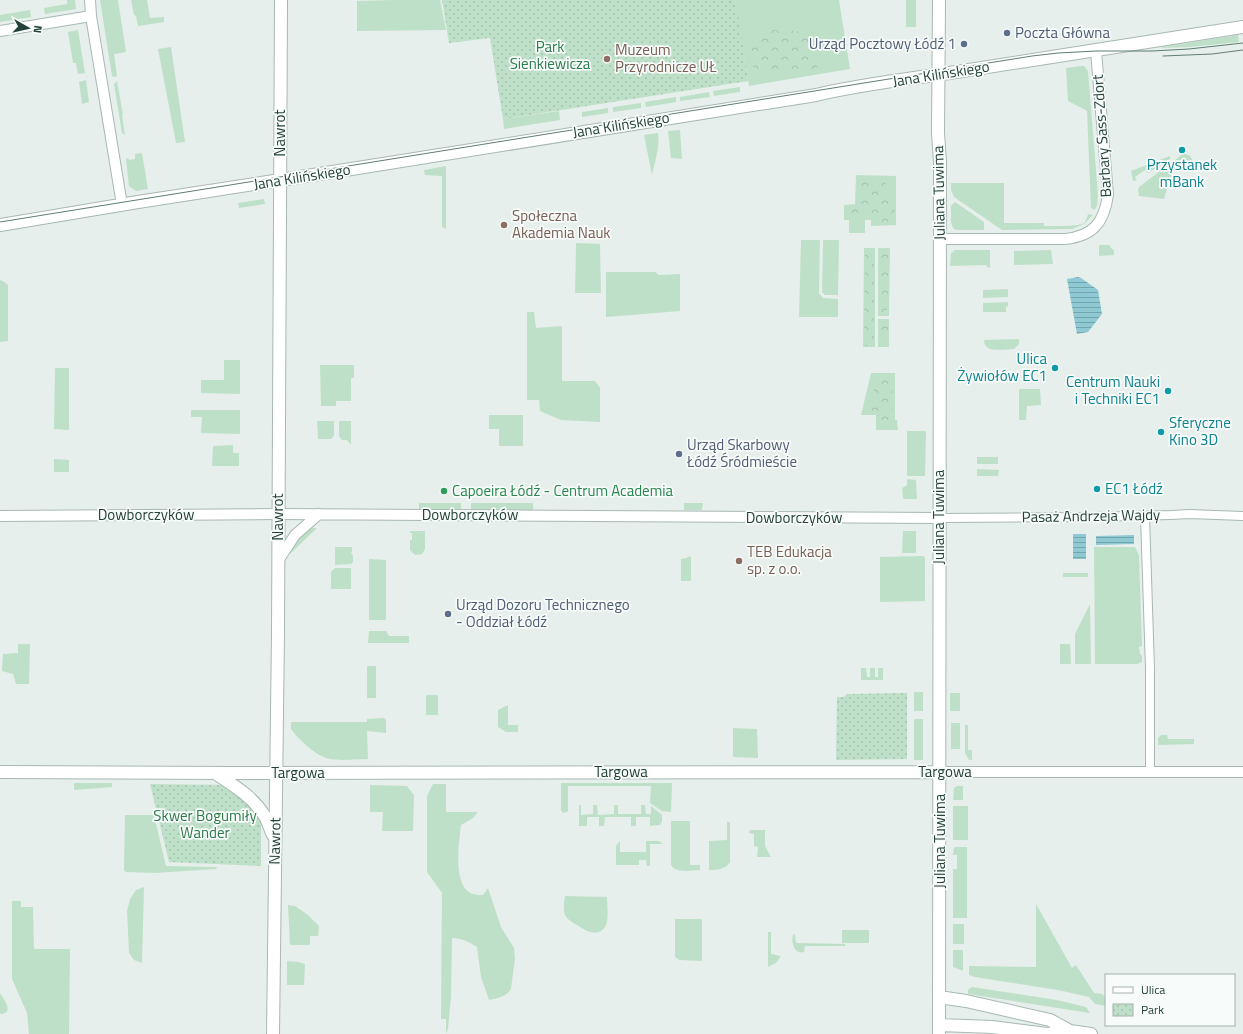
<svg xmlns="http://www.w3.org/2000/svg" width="1243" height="1034" viewBox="0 0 1243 1034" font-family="'Titillium Web',sans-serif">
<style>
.green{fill:#bfe0c8}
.forest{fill:url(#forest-crowns)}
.park{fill:url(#park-dots)}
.water{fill:url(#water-rules)}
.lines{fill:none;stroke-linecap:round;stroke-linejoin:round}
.pedestrian-casing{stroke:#a8b8b2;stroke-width:10}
.minor-casing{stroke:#a8b8b2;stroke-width:12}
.tertiary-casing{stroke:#a8b8b2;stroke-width:14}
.pedestrian{stroke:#fff;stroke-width:8}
.minor{stroke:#fff;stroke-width:10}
.tertiary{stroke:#fff;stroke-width:12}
.tram{stroke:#5f7d75;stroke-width:1}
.service-dot{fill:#5c6f8a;stroke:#f7fbf9;stroke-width:1.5}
.education-dot{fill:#8d6e63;stroke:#f7fbf9;stroke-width:1.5}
.culture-dot{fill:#0f9aa8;stroke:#f7fbf9;stroke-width:1.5}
.leisure-dot{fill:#2e9e5b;stroke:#f7fbf9;stroke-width:1.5}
.labels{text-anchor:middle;stroke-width:3.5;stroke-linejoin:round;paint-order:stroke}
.service-label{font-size:15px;fill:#4e5e75;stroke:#f7fbf9;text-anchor:start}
.park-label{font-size:15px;fill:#2d7a4b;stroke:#f7fbf9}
.education-label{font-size:15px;fill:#785e54;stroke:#f7fbf9;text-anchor:start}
.street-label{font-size:15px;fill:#24423a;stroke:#f7fbf9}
.culture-label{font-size:15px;fill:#0d838f;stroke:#f7fbf9;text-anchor:end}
.leisure-label{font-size:15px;fill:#27864d;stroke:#f7fbf9;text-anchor:start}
</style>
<defs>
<pattern id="forest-crowns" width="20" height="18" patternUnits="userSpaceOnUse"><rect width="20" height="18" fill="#bfe0c8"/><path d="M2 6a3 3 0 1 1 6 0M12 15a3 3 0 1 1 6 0" fill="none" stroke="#a4c1ad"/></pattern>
<pattern id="park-dots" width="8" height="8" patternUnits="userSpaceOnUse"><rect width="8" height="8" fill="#bfe0c8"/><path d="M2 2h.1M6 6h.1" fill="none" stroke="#a4c1ad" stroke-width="1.8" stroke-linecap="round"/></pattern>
<pattern id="water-rules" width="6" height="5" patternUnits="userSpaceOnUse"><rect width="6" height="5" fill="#8ec9d4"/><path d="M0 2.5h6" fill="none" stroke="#74a5ad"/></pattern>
</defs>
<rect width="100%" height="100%" fill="#e6efeb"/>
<path class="green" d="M67 0H75L76 9 45 14 44 8 67 4Z
M100 0H118L126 52 114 54 117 76 114 77 112 76Z
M131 0H147L150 18 164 17V22L138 26 136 16 134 15Z
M393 0H440L446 30 357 31V1Z
M735 0H839L850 69 749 86Z
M906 0H916V27H906Z
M30 10 31 17 0 22V15Z
M78 30 85 73 78 74 76 63H73L68 32Z
M1238 35 1239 42 1190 47 1162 48V47Z
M171 47 185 142 176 143 158 49Z
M1081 66H1084L1088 71 1098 195 1097 205 1095 210 1091 208 1087 111 1068 101 1066 68Z
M86 80 89 102 82 104 79 82Z
M117 81 123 115H122L125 135 122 133 114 84Z
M740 87V92L714 96 713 91Z
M709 92 710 97 680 101V97Z
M676 97V102L646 107 645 102Z
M641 103V108L613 112V107Z
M608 108V113L582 117V112Z
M559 111 560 120 504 129 503 119Z
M680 130 682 159 671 158 668 131Z
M658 133C660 147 655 161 652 175L644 135Z
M142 153 148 189 136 191 129 186 126 159 128 158 129 160 135 159V154Z
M1184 154C1189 154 1191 157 1193 161L1177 165 1175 164 1174 161 1181 155Z
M1170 156V159L1148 173 1145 170 1135 177 1137 180 1133 181 1131 171Z
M446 166V229L442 227V176L425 175 424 170Z
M1167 167 1169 168 1172 172 1164 199 1139 196 1138 190 1139 187 1164 168Z
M856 175 896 176V225L871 226V220H865V233H849V220H844V205L855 204Z
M951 183H1004V223H1044V226C1052 226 1078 227 1084 223 1086 221 1087 217 1088 214L1093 215 1084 224 1072 229 1002 230 954 197 951 190Z
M264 199 265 204 239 208 238 203Z
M955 202 984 222V230H956L953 228 951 222V206Z
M801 240H820L819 293 823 298 838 299V317H799Z
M823 240H839L838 295H825L822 292Z
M576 243 600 244 601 293H575Z
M1099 245H1109L1114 251V255L1099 256Z
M864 248H875V347H863Z
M878 248H890L889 316H878Z
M955 250H990V268L987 267 986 265 950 266 951 253Z
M1051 250 1053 264 1014 265V251Z
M606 272H655L659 275 680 274V311L606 317Z
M0 280 3 281 8 285V341L0 342Z
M1008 289V297L983 298V290Z
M1008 302V306L1006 307V312H983V303Z
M527 312H534L536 328 562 326V381H595L600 388V422L561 420 540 411 539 400H527Z
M878 319H889V347H878Z
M1019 339V344L1014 349C1004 349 984 354 984 340Z
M224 360H240V394L201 393V380H224Z
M320 365H354V378H351V401H336V406H321Z
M55 368H69V430L54 429Z
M871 373H895V420H897L898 430H876V415H861Z
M1019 389H1040L1041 405 1027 406 1026 420H1019Z
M191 410H240V434L201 433 202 417H191Z
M489 415H523V446H499V429H489Z
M317 421H334V436L331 439H318Z
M339 421H351V445L347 440H342L339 436Z
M907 431H926L925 476H907Z
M233 445V453H239V466H212L213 446Z
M977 457H998V464H977Z
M54 459 69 460V472H54Z
M977 469 999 470 998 476H977Z
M907 479 916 480 917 499H905L903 498 902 488 907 485Z
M419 503H461V509H419Z
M471 503H533V510H471Z
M684 503H703L702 510H684Z
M309 528H317L291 553C293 542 301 536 309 528Z
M410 531H425V549L422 554 415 555 410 550V540H412V533H410Z
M903 531H916V552L915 553H902Z
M335 547H352V551L351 553 353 556V562L351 564 335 565Z
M1094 547H1135L1139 555 1142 646 1139 647 1140 654 1142 656V662L1137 664H1095Z
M690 556 691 557V581H681V559L686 558Z
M923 556 925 558V601L880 602V557Z
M369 559 386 560V620H369Z
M335 568H351V589H331V572Z
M1063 573H1088V577H1063Z
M1090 604 1091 664H1075V634Z
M369 631H386L389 636H409V643H368Z
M18 644H30L29 684H16L13 674 2 671 3 654 18 653Z
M1060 644H1070L1071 664H1060Z
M367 666H376V698H367Z
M861 668H866L867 677H870V668H875V677H878V668H883V680H861Z
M914 692H923V711H914Z
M950 693H960V711H950Z
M426 695H438V715H426Z
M508 705V725H518V732H506L498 727V710Z
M384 718 386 720V733L367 731 368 759C356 759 341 761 330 759 317 757 298 739 291 729V722H367V719Z
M914 719H923V760H914Z
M951 723H960V749H951Z
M965 725H968V750H972V760H969L965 753Z
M733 728 757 729 758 758 733 757Z
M1161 735H1167L1168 739H1194V744L1158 745V738Z
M74 783H112V787L74 790Z
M561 783H672L671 812 662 811 650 803 651 786H568V811L567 812 563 813 561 810Z
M433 784H446V812H478L473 818 461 825C459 841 452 888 473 894 476 895 480 895 483 895L488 888 501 927 514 948 515 958 511 989C506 997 498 998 489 1000L481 977 477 947C469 942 462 938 452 938L451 997 448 1029 446 1034V1019H441L442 893 427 872V796Z
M370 785 407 786 414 795 413 831H382L383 812H370Z
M957 786H963V800H953L954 788Z
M579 805H581V815L593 814V805H597L598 815 614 814V805H618V814H641V805H645L646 814H651V806L662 815V821L660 825 650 826V817H636V826H631V817H605L604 826H599V817H587V826H579Z
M953 806H968V840H953Z
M125 815H154L166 866 217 867 216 869 155 873 126 872 124 870Z
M671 821H690V865H700V870C691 870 676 874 671 865Z
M727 822H730V862C725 870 717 870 709 870V841L727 840Z
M750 830H765V846L771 857H757L758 847 754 846V834L749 833Z
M620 841V852H646V841H659L663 844H650V866H647L646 860H639V865H616V846Z
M954 847H967V918H953V869H957V855H953Z
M144 887 142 963 134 960 129 953 127 911 130 899 136 890Z
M565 896 607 897C607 906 609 917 606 925 599 939 586 931 577 925 573 923 567 919 565 915 563 909 564 902 565 896Z
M12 901H21V907H33L34 949H70L69 1034H29L27 1013 12 979Z
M1036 904 1072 968 1076 965 1094 993 1102 994 1106 998V1006L1095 1004 1089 997 1058 990 975 977 969 975V966L1036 967Z
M288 905 295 906 308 915 319 926 318 936H310V945H290Z
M675 919H702V961L679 960 675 957Z
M953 924H964V944H953Z
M842 930H869V943H842Z
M768 932H771V954L781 956 776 963 768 967Z
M795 934 796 943 845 944V946H805L804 952C794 955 791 942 793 935Z
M953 950H963V971L953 967Z
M287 961 298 962 305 964 304 985H287Z
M972 987 1057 1000 1086 1007 1090 1013 968 994V990Z
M0 993C4 1000 15 1013 0 1014Z"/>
<path class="forest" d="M769 30 812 32 819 39 818 51 820 62 815 72 765 73 755 72C751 59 749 48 754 35Z
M863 177 884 178C887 184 884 190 887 196 889 199 892 202 895 204L893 218 890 223 882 224 874 221 871 216H865L859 221 849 214V210L858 205 860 189 859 178Z
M884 250 888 252V307L885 314 880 312V304L881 251Z
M872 251 874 253V344L871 346H866L864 343 865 255 868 252Z
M885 320 888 321V342L886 344 880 345 879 328 881 321Z
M876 375 891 376 893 379 892 425 888 427C882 424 879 421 878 414L872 412H865L864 408 866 404 875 396C873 388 871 383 876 375Z"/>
<path class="park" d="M442 0H735L740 26 748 81 503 119 490 38 449 43Z
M907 693V759L836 760 837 697H844L847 694Z
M150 784 225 785 237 793 259 816 261 824V866L169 862Z"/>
<path class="water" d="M1078 277 1081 278 1098 290 1102 314 1088 332 1077 334 1067 279Z
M1073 534H1086V559H1073Z
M1134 535V544L1096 545V536Z"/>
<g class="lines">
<g class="pedestrian-casing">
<path id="pedestrian" d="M1145 516 1150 669V772
M939 518 1091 517 1171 515 1189 514 1243 516"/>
</g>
<g class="minor-casing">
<path id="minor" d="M90 0 91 16 122 205
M0 31 91 16
M940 239H1065C1093 236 1104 223 1108 195L1096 51
M0 516 278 514 939 518
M278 561 295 535 319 514
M940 772H1243"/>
</g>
<g class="tertiary-casing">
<path id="tertiary" d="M939 0 938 133 940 162 939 1034
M0 225 138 202 345 170 816 95C862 84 909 79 956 72 1052 57 1147 42 1243 27
M0 772 229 773 940 772
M215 773C233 785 252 796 264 815 268 821 270 829 273 835
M939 997 966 1001 1050 1020 1070 1031
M939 1025 992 1027 1047 1034 1070 1031 1091 1034
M273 1034 278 633 281 0"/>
</g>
<use href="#pedestrian" class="pedestrian"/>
<use href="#minor" class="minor"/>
<use href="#tertiary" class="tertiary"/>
<path class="tram" d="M1163 56 1212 54 1243 50
M0 222 1032 56 1058 53 1096 51H1152L1189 49 1243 43"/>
</g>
<g class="service-dot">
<circle cx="1007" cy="33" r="4"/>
<circle cx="964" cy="44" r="4"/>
<circle cx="679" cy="454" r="4"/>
<circle cx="448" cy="614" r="4"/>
</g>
<g class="education-dot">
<circle cx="607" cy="59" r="4"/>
<circle cx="504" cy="225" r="4"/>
<circle cx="739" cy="561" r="4"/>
</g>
<g class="culture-dot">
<circle cx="1182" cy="150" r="4"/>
<circle cx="1055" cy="368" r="4"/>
<circle cx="1168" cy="391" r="4"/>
<circle cx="1161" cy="432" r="4"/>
<circle cx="1097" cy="489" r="4"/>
</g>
<circle class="leisure-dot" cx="444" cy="491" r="4"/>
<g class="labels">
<g class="service-label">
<text x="1015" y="38">Poczta Główna</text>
<text x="956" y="49" text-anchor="end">Urząd Pocztowy Łódź 1</text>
<text x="687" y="450">Urząd Skarbowy<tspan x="687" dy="17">Łódź Śródmieście</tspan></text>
<text x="456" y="610">Urząd Dozoru Technicznego<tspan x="456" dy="17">- Oddział Łódź</tspan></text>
</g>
<g class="park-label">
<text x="550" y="52">Park<tspan x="550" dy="17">Sienkiewicza</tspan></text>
<text x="205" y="821">Skwer Bogumiły<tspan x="205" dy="17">Wander</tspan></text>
</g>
<g class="education-label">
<text x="615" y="55">Muzeum<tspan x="615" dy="17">Przyrodnicze UŁ</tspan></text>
<text x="512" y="221">Społeczna<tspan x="512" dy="17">Akademia Nauk</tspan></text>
<text x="747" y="557">TEB Edukacja<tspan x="747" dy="17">sp. z o.o.</tspan></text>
</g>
<g class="street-label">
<text transform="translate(941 74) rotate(-9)" y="5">Jana Kilińskiego</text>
<text transform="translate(621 125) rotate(-9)" y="5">Jana Kilińskiego</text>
<text transform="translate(280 133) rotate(-90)" y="5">Nawrot</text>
<text transform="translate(1102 136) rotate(-94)" y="5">Barbary Sass-Zdort</text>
<text transform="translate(302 177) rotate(-9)" y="5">Jana Kilińskiego</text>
<text transform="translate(939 193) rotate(-91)" y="5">Juliana Tuwima</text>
<text x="146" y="520">Dowborczyków</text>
<text x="470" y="520">Dowborczyków</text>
<text transform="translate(1091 516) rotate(-1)" y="5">Pasaż Andrzeja Wajdy</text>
<text transform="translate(278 517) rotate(-90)" y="5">Nawrot</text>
<text transform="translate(939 517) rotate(-90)" y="5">Juliana Tuwima</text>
<text x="794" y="523">Dowborczyków</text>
<text x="621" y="777">Targowa</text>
<text x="945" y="777">Targowa</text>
<text x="298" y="778">Targowa</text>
<text transform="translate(275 841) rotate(-89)" y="5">Nawrot</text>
<text transform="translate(940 841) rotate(-90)" y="5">Juliana Tuwima</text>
</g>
<g class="culture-label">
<text x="1182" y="170" text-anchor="middle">Przystanek<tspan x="1182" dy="17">mBank</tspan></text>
<text x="1047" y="364">Ulica<tspan x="1047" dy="17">Żywiołów EC1</tspan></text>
<text x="1160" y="387">Centrum Nauki<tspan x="1160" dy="17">i Techniki EC1</tspan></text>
<text x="1169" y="428" text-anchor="start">Sferyczne<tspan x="1169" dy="17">Kino 3D</tspan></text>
<text x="1105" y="494" text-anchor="start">EC1 Łódź</text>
</g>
<g class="leisure-label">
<text x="452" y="496">Capoeira Łódź - Centrum Academia</text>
</g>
</g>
<rect x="1105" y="974" width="130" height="52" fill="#f7fbf9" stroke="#a3b1ad"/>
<rect x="1113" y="987" width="20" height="6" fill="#ffffff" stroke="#a3b1ad"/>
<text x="1141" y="994" font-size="12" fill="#24423a">Ulica</text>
<rect x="1113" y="1004" width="20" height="12" fill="url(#park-dots)" stroke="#a3b1ad"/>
<text x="1141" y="1014" font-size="12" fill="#24423a">Park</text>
<g transform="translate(28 28) rotate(98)" stroke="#f7fbf9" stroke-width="3" paint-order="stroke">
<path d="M0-3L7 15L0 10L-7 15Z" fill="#24423a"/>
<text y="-6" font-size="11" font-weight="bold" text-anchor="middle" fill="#24423a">N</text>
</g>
</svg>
